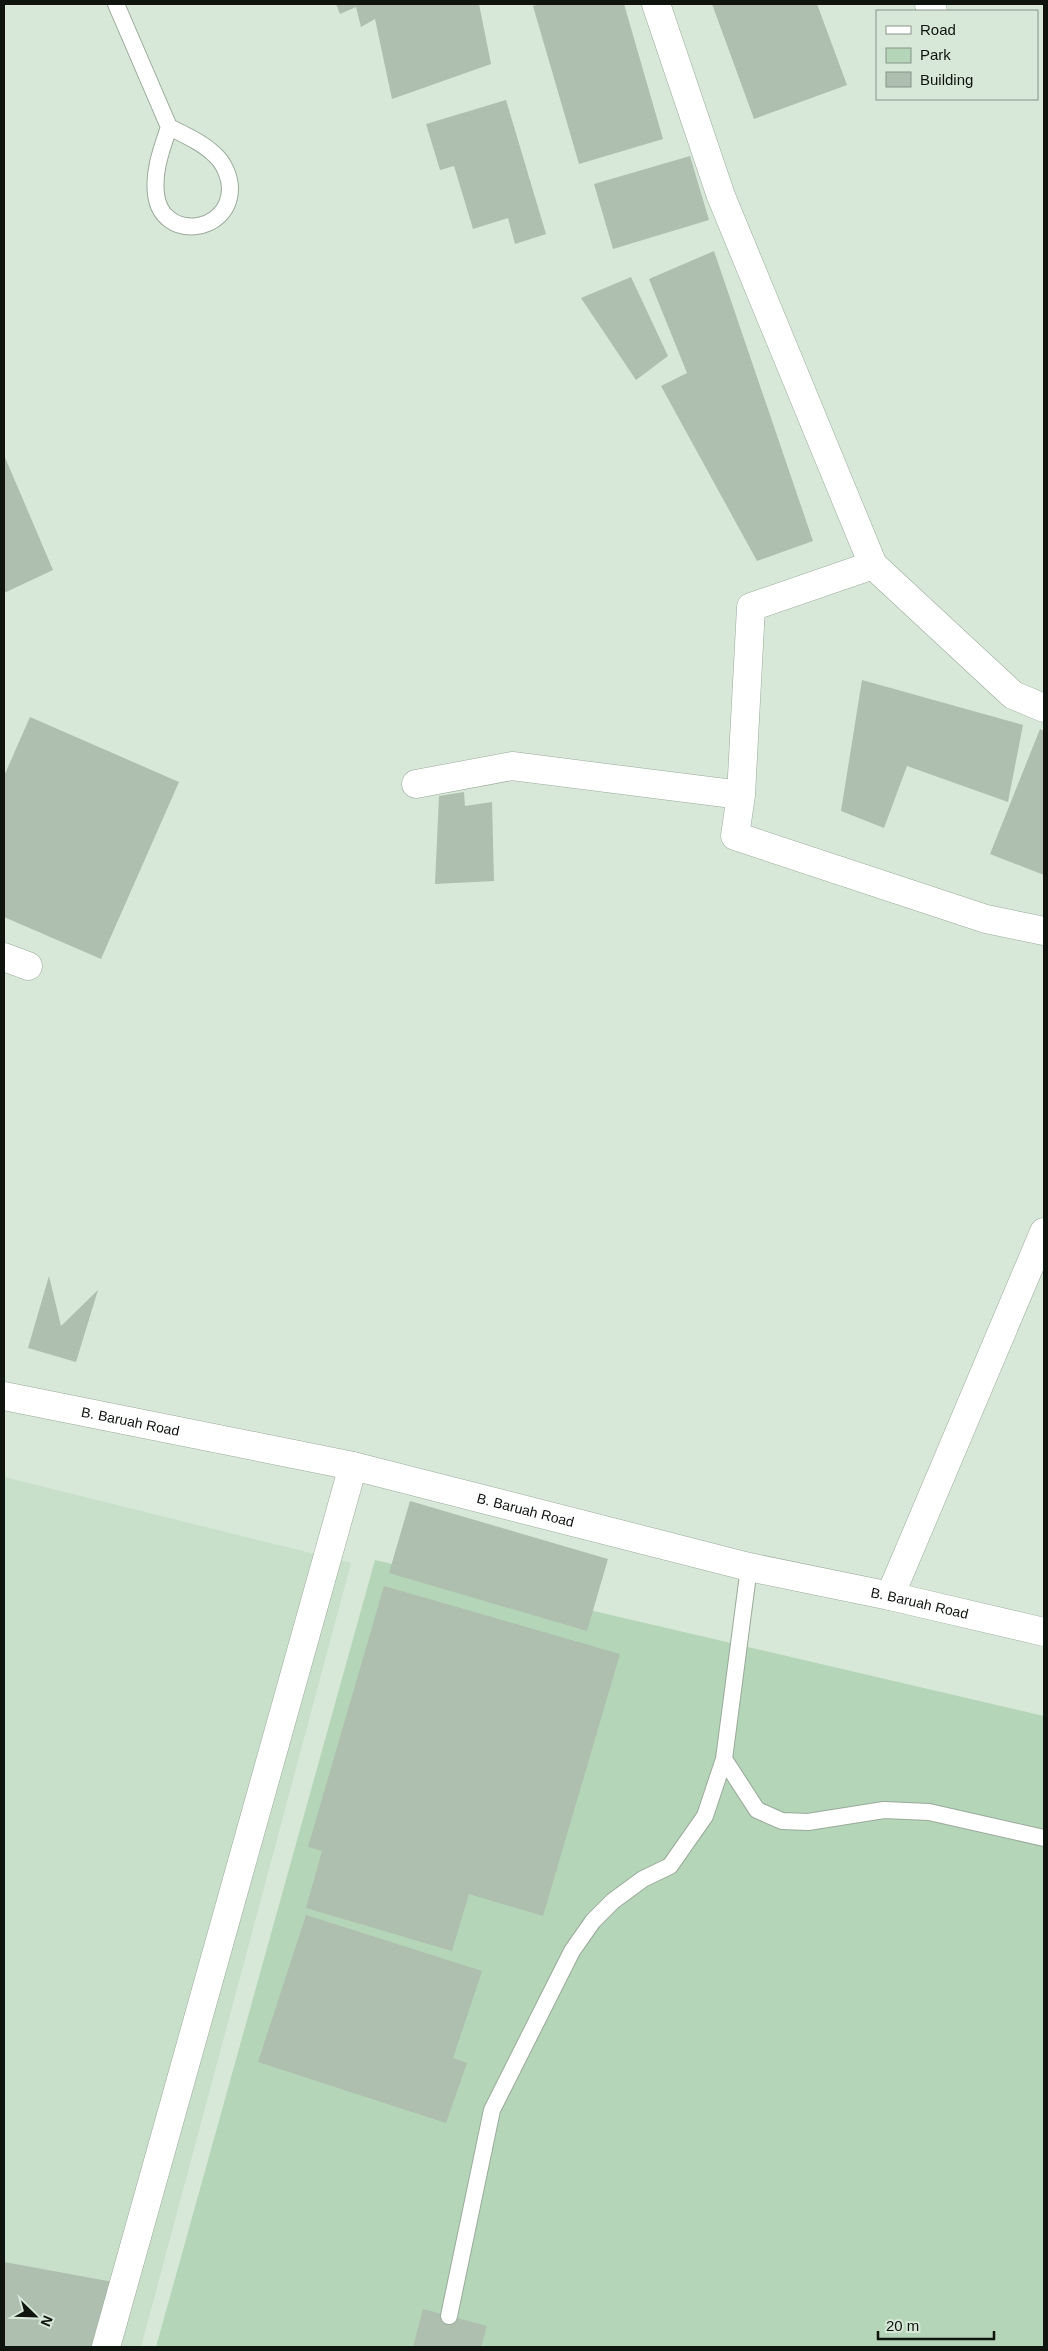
<svg xmlns="http://www.w3.org/2000/svg" width="1048" height="2351" viewBox="0 0 1048 2351" font-family="Helvetica,sans-serif">
<style>
.built{fill:#c8dfca}
.green{fill:#b4d5b7}
.building{fill:#aebeaf}
.lines{fill:none;stroke-linecap:round;stroke-linejoin:round}
.service-casing{stroke:#9aaa9b;stroke-width:18}
.minor-casing{stroke:#9aaa9b;stroke-width:29}
.secondary-casing{stroke:#9aaa9b;stroke-width:29}
.service{stroke:#fff;stroke-width:16}
.minor{stroke:#fff;stroke-width:28}
.secondary{stroke:#fff;stroke-width:28}
.labels{text-anchor:middle;stroke-width:4.5;stroke-linejoin:round;paint-order:stroke}
.street-label{font-size:14px;fill:#0f140f;stroke:#d7e8d8}
</style>
<rect width="100%" height="100%" fill="#d7e8d8"/>
<path class="built" d="M4 1477 351 1563 141 2347H4Z"/>
<path class="green" d="M375 1560 1044 1716V2347H156Z"/>
<path class="building" d="M336 4H479L491 64 392 99 375 19 361 27 356 7 340 14Z
M539 4H624L663 139 579 164 533 6Z
M712 4H817L847 85 754 119Z
M506 100 546 234 515 244 508 218 473 229 454 166 440 170 426 124Z
M690 156 709 220 613 249 594 184Z
M714 251 813 541 757 561 661 386 687 373 649 279Z
M631 277 668 356 636 380 581 298Z
M4 455 53 570 4 593Z
M862 680 1023 725 1008 802 907 766 884 828 841 811Z
M30 717 179 782 101 959 4 917V776Z
M1040 729 1044 731V875L990 854Z
M464 792 465 806 492 802 494 881 435 884 439 796Z
M49 1276 61 1326 98 1290 76 1362 28 1348Z
M410 1501 608 1559 587 1631 389 1573Z
M384 1586 620 1654 543 1916 469 1894 452 1951 306 1908 322 1851 308 1847Z
M306 1915 482 1971 453 2058 467 2063 446 2123 258 2062Z
M4 2262 124 2284 106 2347H4Z
M423 2309 487 2326 481 2347H413Z"/>
<g class="lines">
<g class="service-casing">
<path id="service" d="M116 4 169 127C185 135 203 143 215 155 224 163 230 177 230 189 229 235 161 241 156 194 153 171 162 148 169 127
M724 1759 757 1810 782 1821 808 1822 884 1810 929 1812 1044 1838
M449 2316 492 2110 572 1951 593 1921 613 1901 643 1879 670 1866 705 1816 724 1759 749 1567"/>
</g>
<g class="minor-casing">
<path id="minor" d="M656 4 721 196 873 565 1013 695 1044 708
M929 4 933 11
M416 784 512 766 741 795 751 607 873 565
M741 795 735 836 986 919 1044 931
M4 957 28 966
M890 1596 1044 1232
M106 2347 353 1466"/>
</g>
<g class="secondary-casing">
<g id="secondary">
<path id="s1" d="M4 1396 353 1466 749 1567 890 1596 1044 1632"/>
</g>
</g>
<use href="#service" class="service"/>
<use href="#minor" class="minor"/>
<use href="#secondary" class="secondary"/>
</g>
<g class="labels">
<g class="street-label">
<text dy="5" stroke="none"><textPath href="#s1" startOffset="129">B. Baruah Road</textPath></text>
<text dy="5" stroke="none"><textPath href="#s1" startOffset="534">B. Baruah Road</textPath></text>
<text dy="5" stroke="none"><textPath href="#s1" startOffset="939">B. Baruah Road</textPath></text>
</g>
</g>
<rect width="1048" height="2351" fill="none" stroke="#0f140f" stroke-width="10"/>
<rect x="876" y="10" width="162" height="90" fill="#d7e8d8" stroke="#879388"/>
<rect x="886" y="26" width="25" height="8" fill="#ffffff" stroke="#879388"/>
<text x="920" y="35" font-size="15" fill="#0f140f">Road</text>
<rect x="886" y="48" width="25" height="15" fill="#b4d5b7" stroke="#879388"/>
<text x="920" y="60" font-size="15" fill="#0f140f">Park</text>
<rect x="886" y="72" width="25" height="15" fill="#aebeaf" stroke="#879388"/>
<text x="920" y="85" font-size="15" fill="#0f140f">Building</text>
<g transform="translate(35 2316) rotate(113)" stroke="#d7e8d8" stroke-width="4" paint-order="stroke">
<path d="M0-4L9 19L0 12L-9 19Z" fill="#0f140f"/>
<text y="-8" font-size="14" font-weight="bold" text-anchor="middle" fill="#0f140f">N</text>
</g>
<path d="M878 2331v8h116v-8" fill="none" stroke="#0f140f" stroke-width="2.5"/>
<text x="886" y="2331" font-size="15" fill="#0f140f" stroke="#d7e8d8" stroke-width="4" paint-order="stroke">20 m</text>
</svg>
